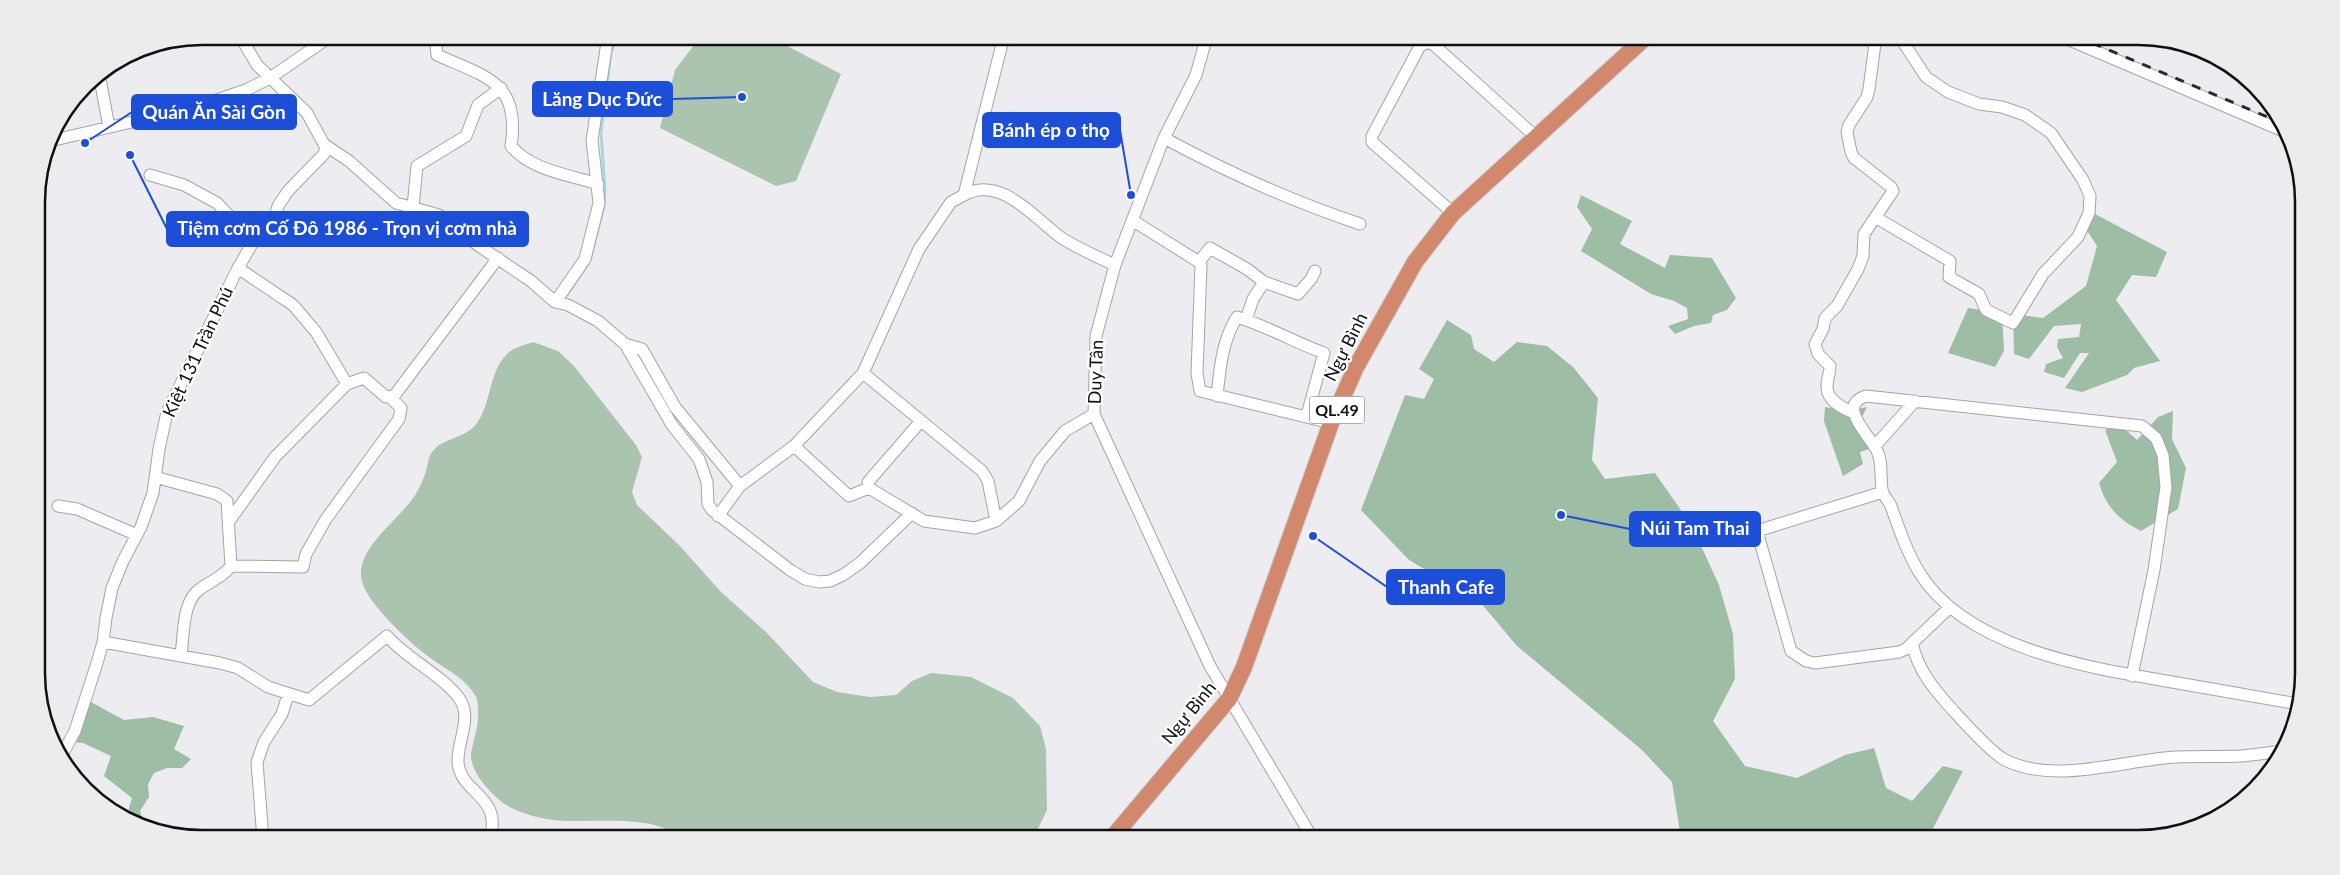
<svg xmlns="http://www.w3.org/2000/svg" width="2340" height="875" viewBox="0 0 2340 875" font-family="Lato,sans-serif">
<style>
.green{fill:#aac4b0}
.forest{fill:#9dbda5}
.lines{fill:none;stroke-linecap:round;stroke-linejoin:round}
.stream{stroke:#a9d7dd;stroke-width:3}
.minor-casing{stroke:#a4a4a8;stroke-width:13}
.highway-casing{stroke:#cacacb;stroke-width:18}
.minor{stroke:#fff;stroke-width:11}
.highway{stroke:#d1886d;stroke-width:16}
.rail{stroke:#2b2b2c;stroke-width:3;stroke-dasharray:9 9;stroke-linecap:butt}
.labels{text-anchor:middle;stroke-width:4.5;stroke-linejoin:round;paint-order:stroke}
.shield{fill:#fff;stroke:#585858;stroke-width:1}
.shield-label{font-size:16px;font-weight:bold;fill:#101011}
.street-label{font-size:18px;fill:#101011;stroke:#fff}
.rim{fill:none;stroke:#101011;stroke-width:2.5}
.leader{fill:none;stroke:#1d4ed8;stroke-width:2}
.callout-dot{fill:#1d4ed8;stroke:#fff;stroke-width:2}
.callout{fill:#1d4ed8;stroke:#1d4ed8;stroke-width:2}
.callout-label{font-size:19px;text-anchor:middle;font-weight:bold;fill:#fff}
</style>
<rect width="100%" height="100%" fill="#ededf1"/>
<path class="green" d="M701 36H794L789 47 841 74 796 181 776 186 660 128 675 70Z
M533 342 558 351 574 366 636 445 642 457 632 492 637 505 680 546 721 592 767 633 813 682 837 692 870 697 896 695 912 681 931 673 971 677 1013 698 1040 726 1046 749 1047 810 1033 839H676C664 812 580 824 553 820 537 818 515 812 502 802 489 792 470 771 471 754 473 740 479 727 478 712 478 708 478 701 476 697 466 678 445 669 429 657 411 644 368 604 362 582 353 548 402 519 417 492 420 486 424 478 426 471 428 465 428 457 432 452 443 437 466 439 477 423 492 402 488 372 508 353 513 348 525 345 533 342Z"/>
<path class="forest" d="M1581 195 1632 221 1620 244 1665 268 1670 255 1712 258 1736 298 1727 310 1713 315 1711 323 1694 326 1675 334 1668 326 1688 319 1687 308 1674 301 1651 294 1581 251 1592 229 1577 207Z
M2093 213 2167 252 2156 277 2132 275 2116 300 2160 361 2134 368 2127 375 2082 392 2065 388 2089 353H2080L2064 378 2044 372 2046 364 2063 358 2057 347 2058 339 2079 337 2081 324 2054 326 2029 359 2014 354 2013 314 2043 318 2086 286 2097 246 2086 229Z
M1968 308 2002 313 2004 351 1995 367 1948 353Z
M1447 320 1471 335 1474 349 1494 362 1517 342 1547 346 1573 367 1598 398 1592 460 1605 479 1655 473 1692 526 1719 585 1733 634 1735 679 1713 721 1745 766 1797 778 1845 755 1874 748 1886 788 1912 801 1943 766 1963 771 1928 838H1681L1672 782 1642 750 1517 646 1480 602 1409 560 1361 510 1405 395 1424 399 1434 379 1419 369Z
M1825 407 1849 411 1867 407 1861 419 1870 436 1869 449 1860 452 1863 464 1843 476 1824 421Z
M2173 411 2172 439 2186 468 2178 509 2141 531C2119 520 2106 507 2099 483L2117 462 2105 430 2119 424 2137 440 2158 417Z
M89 701 124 720 153 717 184 726 174 749 191 759 182 768H167L154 773 148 784 149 797 140 811 145 827 127 815 132 798 104 776 111 756 83 743 74 742Z"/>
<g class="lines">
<path class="stream" d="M591 256 604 206 605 190 601 132 611 52 617 36
M567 295 588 264"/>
<g class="minor-casing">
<path id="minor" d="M435 36 437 55C486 77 521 82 511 146 530 170 570 175 598 184
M1207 36 1196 75 1164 138 1115 265 1096 336 1094 414 1210 666 1313 839
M2060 36 2288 133
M99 74 109 127
M1164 138C1227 172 1291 201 1360 224
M50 141 196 107 246 90 270 78 331 36
M325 145 349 161 396 203 439 215 479 246 531 281 555 302 568 305 598 321 625 344 672 425 699 459 707 482 708 504 712 510 790 570 805 579 819 582 830 581 843 575 860 563 912 513
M150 175 184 185 217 203 254 242
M964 195C1001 174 1036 220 1063 239 1080 249 1097 257 1115 265
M413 207 417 166 466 136 478 105 501 88
M1453 213 1372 142V136L1420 46 1427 42 1434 45 1536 137
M1875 217 1950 261 1949 277 1979 294 1986 310 2013 323 2043 274 2078 237 2089 213 2090 196 2083 180 2051 133 2025 115 2002 107 1979 104 1948 92 1926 77 1899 36
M1132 220 1199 262 1201 266 1197 373 1200 391 1331 423
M1199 262 1210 248 1247 269 1264 282 1298 294 1311 279 1315 271
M558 298 585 259 599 203 592 140 608 36
M1246 320 1253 299 1264 282
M625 344 642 349 675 407 740 486
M863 373 982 471 988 481 996 521
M347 384 364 378 386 397 394 396 498 258
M1217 396C1220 368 1222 341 1237 317 1267 326 1294 342 1324 353L1307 415
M1854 413C1842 408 1826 400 1827 386 1827 379 1830 373 1830 366L1818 354 1815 344 1823 329 1825 318 1837 306 1858 269 1863 256 1864 234 1893 191 1891 187 1854 158 1851 152 1847 132 1849 125 1867 97 1869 89 1876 36
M921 421 868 482 869 488 924 521 975 528 996 521 1019 501 1040 461 1065 431 1094 414
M794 446 849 496 869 488
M1875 446 1915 401
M155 477 217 494 227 501 231 566C223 577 211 581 200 589 182 601 184 635 181 655
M1883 492 1757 531 1791 651 1806 661 1815 663 1899 652 1906 649 1949 608
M58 506 77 509 137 535
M718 516 740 486 794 446 863 373 919 249 951 202 964 195 1004 36
M230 520 275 457 347 384 316 332 293 305 238 268
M231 566 303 567 306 554 326 519 399 419 401 408 391 398
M103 642 220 663 238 668 268 687 309 700 387 636C407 659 443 676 459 698 473 718 457 741 458 762 460 794 503 795 490 839
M1912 643C1918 670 1933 688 1950 707 1961 719 1991 753 2005 760 2055 785 2123 760 2176 757 2198 756 2219 757 2241 756 2254 755 2268 753 2282 751
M2132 676 2154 570 2166 487 2163 455 2156 438 2142 426 1866 396C1837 406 1867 432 1876 449 1883 460 1880 477 1882 490 1883 496 1889 501 1891 506 1899 529 1907 552 1919 572 1966 649 2090 668 2172 682 2214 689 2256 697 2298 704
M2295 727 2304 671
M63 753 75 731 97 663 103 642 106 618 112 588 123 561 141 527 153 493 159 449 167 412 238 268 252 244 274 221 278 206 288 191 324 154 326 148 307 113 257 65 240 36
M263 839 257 762 264 742 282 714 288 695"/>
</g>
<g class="highway-casing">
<path id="highway" d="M1111 839 1229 699 1244 667 1331 423 1356 367 1415 262 1453 213 1647 36"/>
</g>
<use href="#minor" class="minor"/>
<use href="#highway" class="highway"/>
<path class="rail" d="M2076 36 2284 124"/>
</g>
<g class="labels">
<rect class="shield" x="1309.5" y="396.5" width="55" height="27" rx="4"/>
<g class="shield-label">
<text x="1337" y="416">QL.49</text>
</g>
<g class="street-label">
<text transform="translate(1346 347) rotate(-63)" y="6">Ngự Bình</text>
<text transform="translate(198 352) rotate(-65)" y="6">Kiệt 131 Trần Phú</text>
<text transform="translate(1096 372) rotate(-88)" y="6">Duy Tân</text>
<text transform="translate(1189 713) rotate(-51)" y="6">Ngự Bình</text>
</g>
</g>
<path d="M0 0H2340V875H0ZM202 45H2138A157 157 0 0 1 2295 202V673A157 157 0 0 1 2138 830H202A157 157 0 0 1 45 673V202A157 157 0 0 1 202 45Z" fill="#ececec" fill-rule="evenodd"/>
<path class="rim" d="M202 45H2138A157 157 0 0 1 2295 202V673A157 157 0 0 1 2138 830H202A157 157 0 0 1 45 673V202A157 157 0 0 1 202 45Z"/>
<path class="leader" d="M742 97L672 99M85 143L132 112M1131 195L1120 130M130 155L167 229M1561 515L1630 529M1313 536L1387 587"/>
<g class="callout-dot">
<circle cx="742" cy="97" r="5"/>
<circle cx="85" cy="143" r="5"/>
<circle cx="1131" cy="195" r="5"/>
<circle cx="130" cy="155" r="5"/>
<circle cx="1561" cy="515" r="5"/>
<circle cx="1313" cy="536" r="5"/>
</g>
<g class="callout">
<rect x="533" y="82" width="139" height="34" rx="5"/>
<rect x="132" y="95" width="164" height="34" rx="5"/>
<rect x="983" y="113" width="137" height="34" rx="5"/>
<rect x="167" y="212" width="361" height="34" rx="5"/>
<rect x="1630" y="512" width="130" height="34" rx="5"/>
<rect x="1387" y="570" width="117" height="34" rx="5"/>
</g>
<g class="callout-label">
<text x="602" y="106">Lăng Dục Đức</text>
<text x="214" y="119">Quán Ăn Sài Gòn</text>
<text x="1051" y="137">Bánh ép o thọ</text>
<text x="347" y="235">Tiệm cơm Cố Đô 1986 - Trọn vị cơm nhà</text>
<text x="1695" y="535">Núi Tam Thai</text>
<text x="1446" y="594">Thanh Cafe</text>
</g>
</svg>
